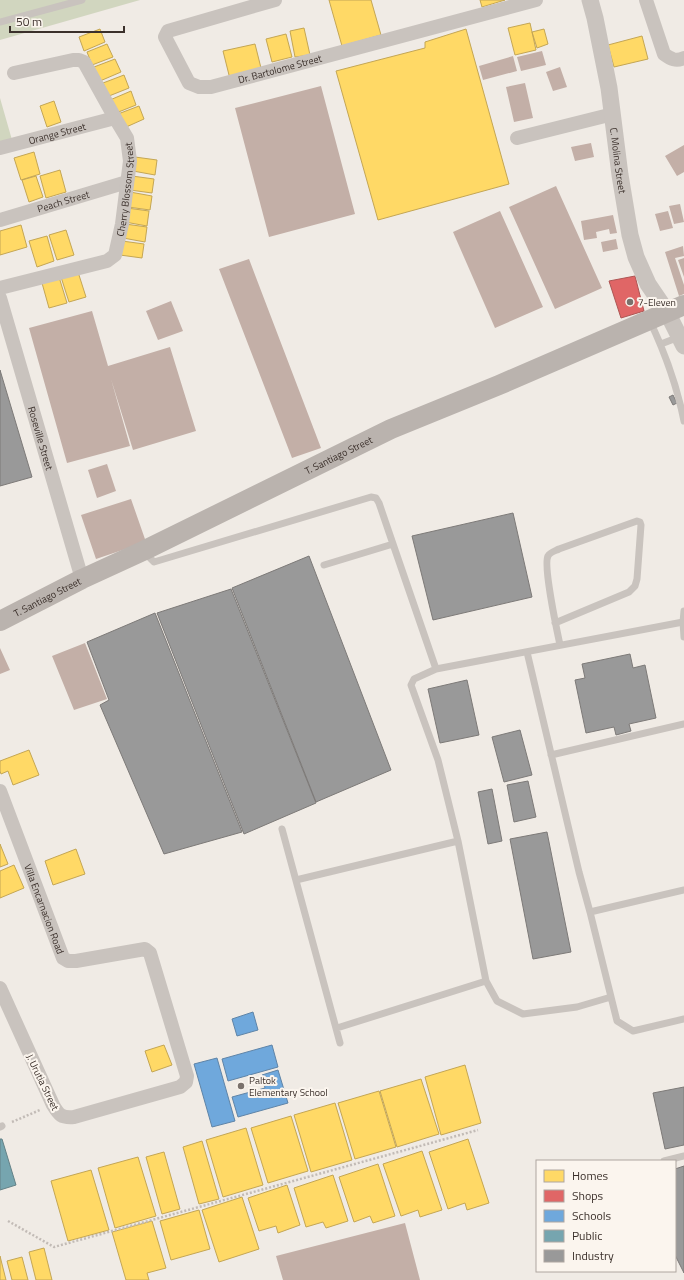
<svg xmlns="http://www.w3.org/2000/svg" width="684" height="1280" viewBox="0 0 684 1280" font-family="'Titillium Web',sans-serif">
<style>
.green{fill:#d1d6bf}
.homes{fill:#ffd966;stroke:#c4a654}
.shops{fill:#e06666;stroke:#ae5654}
.schools{fill:#6fa8dc;stroke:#5f84a7}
.public{fill:#76a5af;stroke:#648287}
.industry{fill:#999;stroke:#7d7a78}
.building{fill:#c3afa7}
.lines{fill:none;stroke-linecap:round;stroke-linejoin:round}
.path{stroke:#c2bbb6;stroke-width:2.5;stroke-dasharray:2 2;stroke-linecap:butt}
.service{stroke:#c9c3be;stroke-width:7}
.minor{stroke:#c9c3be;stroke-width:14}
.tertiary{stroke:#c9c3be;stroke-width:17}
.secondary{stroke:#bab3ae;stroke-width:20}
.poi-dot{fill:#7a716c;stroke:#fbf5ee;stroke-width:1.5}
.labels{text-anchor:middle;stroke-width:4;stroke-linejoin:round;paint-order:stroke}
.street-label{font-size:10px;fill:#3b302b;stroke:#fbf5ee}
.poi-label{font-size:10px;fill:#3b302b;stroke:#fbf5ee;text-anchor:start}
</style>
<rect width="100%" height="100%" fill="#f0ebe5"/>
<path class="green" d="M0 0H140L0 40Z
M0 98 12 140 0 143Z"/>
<path class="homes" d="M329 0H371L381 35 342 46Z
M480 0H505L482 7Z
M530 23 536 50 515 55 508 28Z
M304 28 310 55 295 57 290 31Z
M100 29 105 42 84 51 79 37Z
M466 29 509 184 378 220 336 71 425 48V42Z
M544 29 548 44 537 48 532 32Z
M286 34 292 57 272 62 266 39Z
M642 36 648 59 614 67 608 45Z
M107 44 113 57 92 65 87 52Z
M255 44 262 72 230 79 223 51Z
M115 59 121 72 100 81 94 67Z
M124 75 129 88 109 96 103 83Z
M131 91 136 105 116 113 110 100Z
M54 101 61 122 47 127 40 106Z
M139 106 144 119 124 128 118 114Z
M34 152 40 174 21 180 14 158Z
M135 157 157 160 155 175 133 171Z
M60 170 66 192 46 198 40 176Z
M36 176 43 197 29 202 22 180Z
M132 176 154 179 152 193 130 190Z
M130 192 152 196 150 210 128 207Z
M127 208 149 211 147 226 125 222Z
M125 224 147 227 145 242 123 238Z
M21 225 27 247 0 255V231Z
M66 230 74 255 57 260 49 235Z
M47 236 54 261 37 267 29 241Z
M122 241 144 244 142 258 120 255Z
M78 272 86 297 69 302 61 277Z
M59 277 67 303 49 308 42 283Z
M29 750 39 775 13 785 8 771 1 774 0 771V761Z
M0 844 8 864 0 867Z
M76 849 85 874 53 885 45 861Z
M14 865 24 888 0 898V871Z
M164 1045 172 1065 152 1072 145 1051Z
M465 1065 481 1123 441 1135 425 1077Z
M421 1079 439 1134 397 1147 380 1091Z
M379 1091 396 1147 355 1159 338 1103Z
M335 1103 352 1160 311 1172 294 1115Z
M291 1116 308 1171 268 1183 251 1128Z
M246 1128 263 1185 223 1197 206 1140Z
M468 1139 489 1203 467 1210 465 1203 448 1209 429 1152Z
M202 1141 219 1199 199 1204 183 1147Z
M422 1151 442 1210 420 1217 418 1210 401 1216 383 1164Z
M164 1152 180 1209 162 1214 146 1157Z
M138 1157 156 1216 115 1228 98 1168Z
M378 1164 395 1216 373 1223 370 1216 354 1222 339 1177Z
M91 1170 109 1230 68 1241 51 1181Z
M333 1175 348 1221 326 1228 323 1222 306 1227 294 1188Z
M287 1185 300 1225 278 1233 276 1226 259 1231 248 1198Z
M242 1197 259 1249 219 1262 202 1210Z
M199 1210 210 1249 171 1260 160 1221Z
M152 1221 166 1268 147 1273 149 1280H126L112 1232Z
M44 1248 52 1280H36L29 1252Z
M0 1256 6 1280H0Z
M22 1257 28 1280H12L7 1261Z"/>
<path class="shops" d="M635 276 644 311 621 318 609 281Z"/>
<path class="schools" d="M253 1012 258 1030 237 1036 232 1019Z
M272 1045 278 1067 228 1081 222 1059Z
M217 1058 235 1121 212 1127 194 1064Z
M278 1070 288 1103 238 1117 232 1097 265 1088 262 1075Z"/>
<path class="public" d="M0 1139H2L16 1185 0 1190Z"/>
<path class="industry" d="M0 370 32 477 0 486Z
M673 395 677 403 673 405 669 397Z
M513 513 532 597 433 620 412 536Z
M309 556 391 770 316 802 232 588Z
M231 589 316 803 244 834 157 613Z
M155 613 242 832 164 854 100 705 109 700 87 642Z
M630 654 633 668 645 665 656 718 629 724 631 731 616 735 614 727 586 733 575 680 585 678 582 664Z
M467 680 479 735 440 743 428 689Z
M520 730 532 775 504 782 492 737Z
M528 781 536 817 514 822 507 785Z
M492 789 502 841 488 844 478 792Z
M547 832 571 952 533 959 510 839Z
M684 1087V1145L665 1149 653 1093Z
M684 1166V1273L675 1255V1169Z"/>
<path class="building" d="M542 51 546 65 521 71 517 57Z
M513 56 517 71 483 80 479 66Z
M560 67 567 87 553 91 546 72Z
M525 83 533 118 514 122 506 87Z
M321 86 355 214 269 237 235 108Z
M591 143 594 157 575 161 571 147Z
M684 145V172L677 176 665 156Z
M556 186 602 288 555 309 509 207Z
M680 204 684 222 674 224 669 206Z
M500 211 543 307 495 328 453 232Z
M668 211 673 228 660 231 655 214Z
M613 215 617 233 610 234 609 229 596 232 597 238 584 240 581 221Z
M616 239 618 249 603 252 601 242Z
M683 246 684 256 675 258 684 285V294L679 296 665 252Z
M684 258V277L678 260Z
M249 259 321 448 292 458 219 269Z
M171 301 183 331 158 340 146 311Z
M92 311 108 366 170 347 196 431 133 450 111 379 130 446 67 463 29 328Z
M107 464 116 491 97 498 88 470Z
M131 499 146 542 96 559 81 515Z
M85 643 107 699 74 710 52 656Z
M0 648 10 670 0 674Z
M405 1223 420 1280H283L276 1256Z"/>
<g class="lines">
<path class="path" d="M12 1122 40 1110
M8 1221 54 1247 478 1130"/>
<path class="service" d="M0 22 82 0
M650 321C665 353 677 386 684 421
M661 344 679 337
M145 553 154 562 371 497 376 498 379 503 393 544
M324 565 393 544 436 669 414 679 411 685 438 760 458 841 486 981 497 1001 523 1014 577 1007 611 997
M684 611 683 622 684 637
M555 623 629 592 635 586 637 579 641 525 640 522 637 521 559 549C555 551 550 552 548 556 543 565 557 631 560 645
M527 652 579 872 590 912 617 1021 633 1031 684 1019
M436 669 683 622
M551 755 684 724
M282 829 340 1043
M296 880 458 841
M590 912 684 890
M337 1028 486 981
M0 1127 2 1126
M664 1161 684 1156"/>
<g class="minor">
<path id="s1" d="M275 0 168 31 165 37 189 83 199 87H211L536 0"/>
<path d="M646 0 664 54C671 59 676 62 684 58"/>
<path d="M517 138 613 114"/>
<path id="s2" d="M0 148 115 118"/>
<path id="s3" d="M0 220 127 182"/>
<path id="s4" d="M0 288 107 261 115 255 122 224 130 161 127 138 115 118 84 62 79 60H73L14 73"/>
<path id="s5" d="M0 298 82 579"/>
<path id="s6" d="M0 791 63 958 68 961H76L145 949 150 953 187 1076 186 1082 180 1087 74 1117C61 1118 59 1115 53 1105L0 988"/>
</g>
<path class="tertiary" id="s7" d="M590 0 595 18 609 88 620 175 630 235 636 257 648 284 667 312 684 346"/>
<path class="secondary" id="s8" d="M0 621 82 579 143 551 391 429 499 385 684 305"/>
</g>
<g class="poi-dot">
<circle cx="630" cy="302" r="4"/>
<circle cx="241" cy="1086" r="4"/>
</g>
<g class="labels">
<g class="street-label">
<text dy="4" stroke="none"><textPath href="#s1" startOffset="264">Dr. Bartolome Street</textPath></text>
<text dy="4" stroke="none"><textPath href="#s2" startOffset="59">Orange Street</textPath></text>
<text dy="4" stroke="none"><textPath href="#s7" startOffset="163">C. Molina Street</textPath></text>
<text dy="4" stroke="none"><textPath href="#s4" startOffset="187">Cherry Blossom Street</textPath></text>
<text dy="4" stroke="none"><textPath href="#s3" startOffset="66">Peach Street</textPath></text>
<text dy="4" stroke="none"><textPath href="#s5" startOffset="146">Roseville Street</textPath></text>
<text dy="4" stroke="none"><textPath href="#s8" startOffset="377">T. Santiago Street</textPath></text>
<text dy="4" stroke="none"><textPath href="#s8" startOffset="53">T. Santiago Street</textPath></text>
<text dy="4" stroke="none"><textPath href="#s6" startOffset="126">Villa Encarnacion Road</textPath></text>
<text transform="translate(43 1082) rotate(64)" y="4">J. Urutia Street</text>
</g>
<g class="poi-label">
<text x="638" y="306">7-Eleven</text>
<text x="249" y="1084">Paltok<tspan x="249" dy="12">Elementary School</tspan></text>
</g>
</g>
<rect x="536" y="1160" width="140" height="112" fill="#fbf5ee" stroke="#aea6a0"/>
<rect x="544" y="1170" width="20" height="12" fill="#ffd966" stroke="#aea6a0"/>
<text x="572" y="1180" font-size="12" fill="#3b302b">Homes</text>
<rect x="544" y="1190" width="20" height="12" fill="#e06666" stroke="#aea6a0"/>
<text x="572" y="1200" font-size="12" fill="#3b302b">Shops</text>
<rect x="544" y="1210" width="20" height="12" fill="#6fa8dc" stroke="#aea6a0"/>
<text x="572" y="1220" font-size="12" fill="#3b302b">Schools</text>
<rect x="544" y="1230" width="20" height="12" fill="#76a5af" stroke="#aea6a0"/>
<text x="572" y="1240" font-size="12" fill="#3b302b">Public</text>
<rect x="544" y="1250" width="20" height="12" fill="#999999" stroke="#aea6a0"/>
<text x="572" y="1260" font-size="12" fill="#3b302b">Industry</text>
<path d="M10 26v6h114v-6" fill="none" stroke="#3b302b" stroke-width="2"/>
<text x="16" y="26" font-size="12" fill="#3b302b" stroke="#fbf5ee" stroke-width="3" paint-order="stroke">50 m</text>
</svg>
